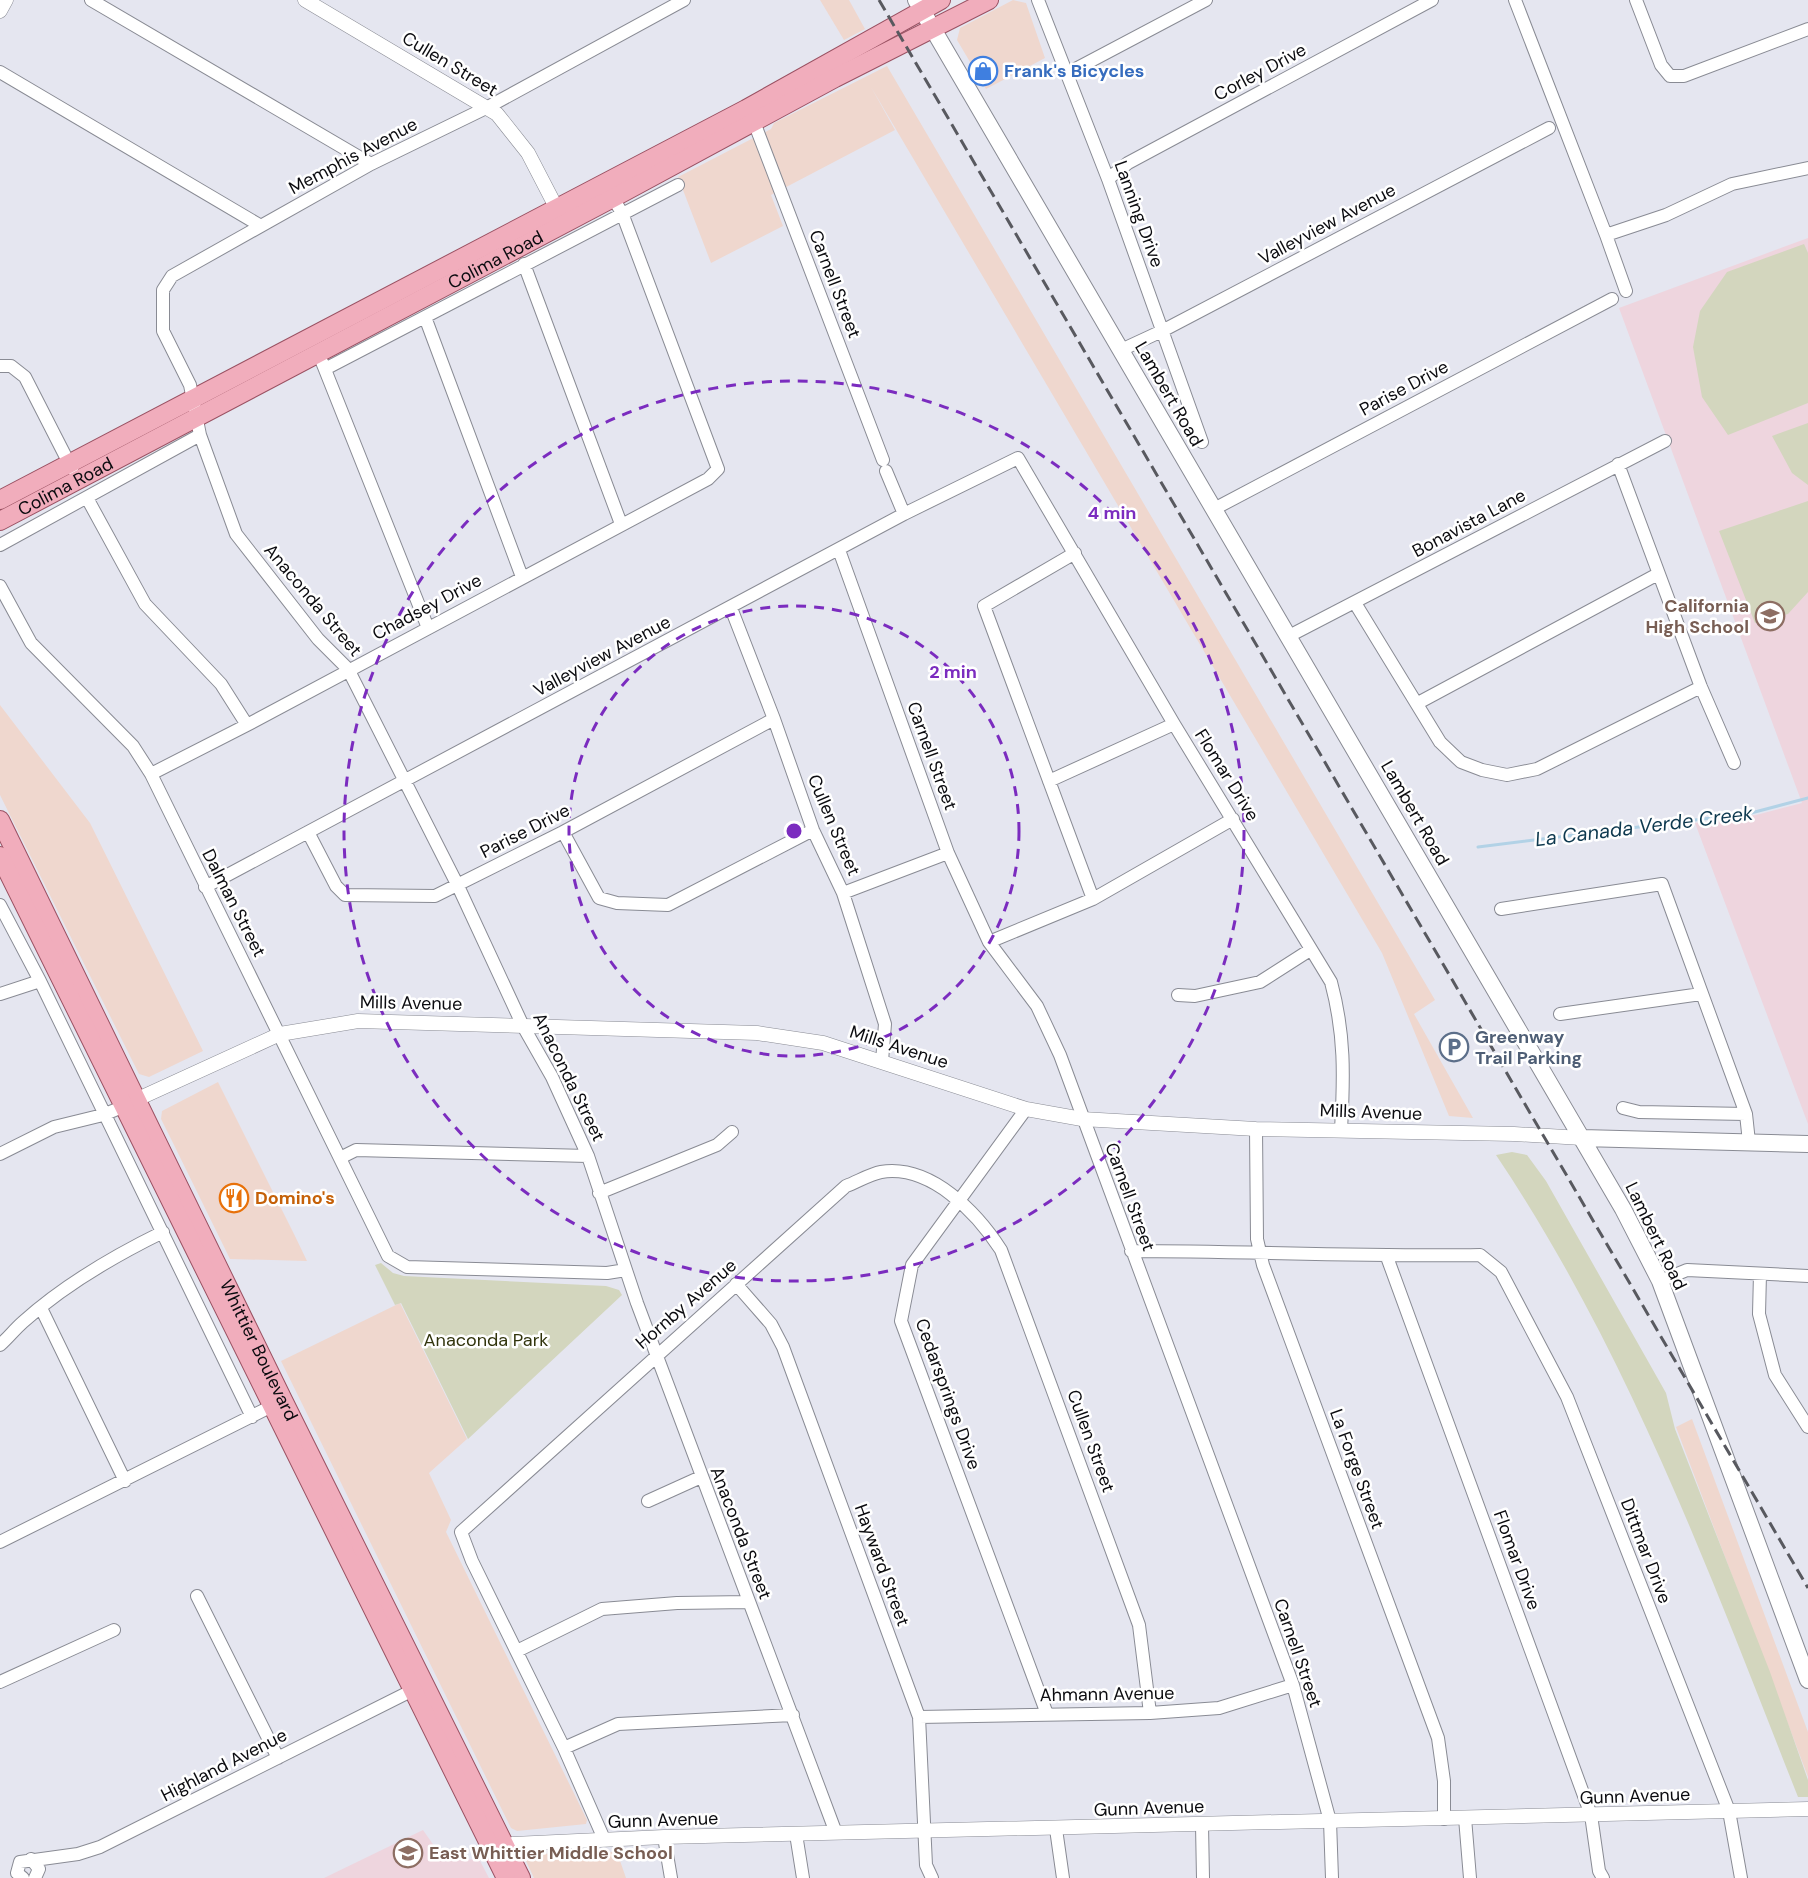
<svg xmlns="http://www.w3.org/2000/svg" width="1808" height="1878" viewBox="0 0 1808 1878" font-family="'DM Sans',sans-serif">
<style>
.commercial{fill:#efd7ce}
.education{fill:#eed5de}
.green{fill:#d3d6be}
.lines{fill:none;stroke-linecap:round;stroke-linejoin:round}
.stream{stroke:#b2d2e6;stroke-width:3}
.minor-casing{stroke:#898b94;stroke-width:14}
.tertiary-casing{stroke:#898b94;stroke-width:15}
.secondary-casing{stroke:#898b94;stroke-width:18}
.primary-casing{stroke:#9a5162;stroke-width:20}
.minor{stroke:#fff;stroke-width:12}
.tertiary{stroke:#fff;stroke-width:14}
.secondary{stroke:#fff;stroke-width:16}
.primary{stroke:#f1adbc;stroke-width:18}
.rail{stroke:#58595f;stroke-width:3;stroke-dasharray:12 6;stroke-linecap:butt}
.ring{fill:none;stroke:#7b2cbf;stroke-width:3;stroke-dasharray:10 8}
.labels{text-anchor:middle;stroke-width:5;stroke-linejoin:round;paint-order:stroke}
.street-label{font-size:18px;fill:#0b0b0f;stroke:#fff}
.shop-label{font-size:18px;font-weight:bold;fill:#366cbe;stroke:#fff;text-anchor:start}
.education-label{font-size:18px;font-weight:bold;fill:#785e54;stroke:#fff;text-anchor:end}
.service-label{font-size:18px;font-weight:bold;fill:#4e5e75;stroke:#fff;text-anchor:start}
.food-label{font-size:18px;font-weight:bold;fill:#c56008;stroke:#fff;text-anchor:start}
.park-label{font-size:18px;fill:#31340c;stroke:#fff}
.water-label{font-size:20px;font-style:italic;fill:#0d384e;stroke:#fff}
.centre{fill:#7b2cbf;stroke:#fff;stroke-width:3}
.ring-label{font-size:18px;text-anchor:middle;font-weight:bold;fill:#7b2cbf;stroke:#fff;stroke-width:5;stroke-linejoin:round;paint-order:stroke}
</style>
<rect width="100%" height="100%" fill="#e5e6f0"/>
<path class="commercial" d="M820 0H849L865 29 844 40Z
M1013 0 1026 3 1045 58 986 89 957 40 960 28Z
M887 66 1435 1000 1414 1014 1473 1118 1449 1116 1382 953 871 87 895 130 771 195 783 226 711 263 678 177 771 129 774 123Z
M0 705 90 823 203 1051 149 1077 139 1074 0 795Z
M218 1082 294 1234 307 1261 230 1259 175 1147 161 1119 162 1111Z
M400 1303 467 1439 429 1473 451 1520 446 1532 587 1820 586 1824 517 1831 511 1828 281 1361Z
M1692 1419 1808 1732V1777L1676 1427Z
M617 1852 626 1878H534L526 1861 531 1854Z"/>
<path class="education" d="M1808 238V1124L1695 823 1756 815 1802 803 1619 308Z
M423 1830 437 1850 447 1857 455 1860 479 1859 489 1878H324Z"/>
<path class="green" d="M1804 244 1808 253V403L1728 435 1702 397 1693 347 1700 311 1727 272Z
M1808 423V485L1792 473 1772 436Z
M1808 501V592L1788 614 1755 623 1719 531Z
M1512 1152 1527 1155 1546 1181 1666 1393 1675 1429 1770 1672 1808 1780V1797H1798C1711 1577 1629 1353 1496 1155Z
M381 1263 393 1273 404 1276 606 1286 619 1290 622 1295 468 1439 401 1303 395 1305 375 1265Z"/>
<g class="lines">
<path class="stream" d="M1478 847 1751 813 1808 798"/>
<g class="minor-casing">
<path id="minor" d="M91 0 371 164
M684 0 488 107 371 164 172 276 163 290V331L190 385 200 435 236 534 318 639 348 669 458 886 523 1026 552 1077 588 1156 637 1303 836 1833
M1038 0 1108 179 1202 442
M1515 0 1606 235
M1636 0 1661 65 1670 76H1684L1808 29
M0 72 261 226
M1068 73 1206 0
M754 122 883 460
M1108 179 1128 163 1432 0
M524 264 621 524
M1626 291 1606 235 1666 215 1732 184 1808 168
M425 317 522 577
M1121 350 1162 331 1549 128
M322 362 428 628
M0 366H11L25 377 72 469
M325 369 678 185
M1618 464 1701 687 1734 763
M886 471 904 514
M87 498 145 604 221 684 247 725
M1214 509 1612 299
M0 545 200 435
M839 550 948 853 989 942 1037 1006 1060 1055 1293 1685 1330 1821 1332 1878
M1075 553 984 606 1093 899
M0 586 31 643 133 746 151 774 388 1256 407 1267 607 1273 626 1270
M1355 603 1440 742 1461 762 1482 770 1507 775 1537 769 1701 687
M731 608 774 719 813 830 843 893 885 1024 882 1061
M1289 636 1665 441
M1418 703 1658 574
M151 774 247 725 708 479 718 469 622 213 613 198
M1049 781 1174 724
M308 832 336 886 345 895 435 896 563 832 774 719
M563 832 599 898 617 903 668 905 813 830
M205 887 904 514 1018 458 1174 724 1331 982C1345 1034 1344 1076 1341 1130
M843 893 948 853
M0 905 40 981 252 1417
M1501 909 1662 884 1746 1114 1749 1142
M989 942 1093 899 1233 819
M0 994 40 981
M1178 995 1195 996 1260 982 1310 950
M1560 1014 1701 994
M1623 1108 1639 1112 1746 1114
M1026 1109 912 1265 901 1321 1047 1714
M1256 1129 1257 1239 1263 1265 1438 1738 1444 1781V1819
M0 1154 54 1127 103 1115 122 1107
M340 1158 356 1150 588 1156
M599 1193 717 1145 732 1132
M1131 1251C1248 1251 1364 1257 1480 1255L1501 1272 1567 1397 1729 1811 1741 1878
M1387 1257 1591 1815 1599 1871 1603 1878
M1760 1274 1759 1314 1775 1375 1808 1427
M1660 1281 1687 1270 1808 1276
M736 1284 771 1324 783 1347 919 1717 926 1865 932 1878
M41 1308 125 1481
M0 1345C8 1338 15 1329 23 1322 64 1285 114 1256 163 1232
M648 1501 701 1477
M0 1542 278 1403
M197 1596 278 1758
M517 1651 602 1609 677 1603 748 1602
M0 1682 114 1630
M919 1717 1150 1713 1219 1708 1293 1685
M564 1748 618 1724 793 1715
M1465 1818 1470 1878
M1202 1825 1203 1878
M1056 1829 1063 1878
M796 1834 803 1878
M664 1837 671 1878
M604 1839 564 1748 472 1561 461 1532 846 1186C857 1182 870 1174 881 1172 931 1164 977 1213 1001 1250L1139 1625 1150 1713
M31 1859 39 1869 35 1878
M23 1878 17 1873 20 1862 78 1854 100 1847 417 1688"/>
</g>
<g class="tertiary-casing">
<path id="tertiary" d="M305 0 497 114 528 153 556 207
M0 11 6 0
M129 1103 280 1034 358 1021 757 1033 823 1043 1026 1109 1082 1119 1256 1129 1514 1134 1582 1138
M497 1849 513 1844 664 1837 1808 1809"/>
</g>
<g class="secondary-casing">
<path id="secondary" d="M916 0 1623 1209 1660 1281 1808 1680
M1582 1138 1808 1144"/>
</g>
<g class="primary-casing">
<g id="primary">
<path d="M0 500 746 109 941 0"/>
<path id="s1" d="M0 521 613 198 835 78 989 0"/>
<path id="s2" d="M0 820 283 1400 521 1878"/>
<path d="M0 856 506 1878"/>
</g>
</g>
<use href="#minor" class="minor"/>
<use href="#tertiary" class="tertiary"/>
<use href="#secondary" class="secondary"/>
<use href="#primary" class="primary"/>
<path class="rail" d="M879 0 1808 1588"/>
</g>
<g class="ring">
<circle cx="794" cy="831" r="225"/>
<circle cx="794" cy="831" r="450"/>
</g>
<defs>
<g id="shop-ring" transform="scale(1.5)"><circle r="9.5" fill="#fff" stroke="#3f7fe0" stroke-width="1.5"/><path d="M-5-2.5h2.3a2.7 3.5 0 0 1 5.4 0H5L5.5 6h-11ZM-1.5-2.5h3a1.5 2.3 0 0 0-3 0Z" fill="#3f7fe0"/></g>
<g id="school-ring" transform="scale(1.5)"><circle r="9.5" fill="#fff" stroke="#8d6e63" stroke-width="1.5"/><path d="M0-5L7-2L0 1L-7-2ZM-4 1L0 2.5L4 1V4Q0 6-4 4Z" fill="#8d6e63"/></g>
<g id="parking-ring" transform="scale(1.5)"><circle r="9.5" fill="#fff" stroke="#5c6f8a" stroke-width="1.5"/><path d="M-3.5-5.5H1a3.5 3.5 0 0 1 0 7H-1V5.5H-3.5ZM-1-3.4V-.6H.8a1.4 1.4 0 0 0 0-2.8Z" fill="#5c6f8a"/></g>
<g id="restaurant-ring" transform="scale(1.5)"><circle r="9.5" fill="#fff" stroke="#e8710a" stroke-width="1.5"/><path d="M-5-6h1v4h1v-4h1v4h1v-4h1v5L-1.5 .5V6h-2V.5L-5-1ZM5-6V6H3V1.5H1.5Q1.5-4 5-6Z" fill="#e8710a"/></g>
</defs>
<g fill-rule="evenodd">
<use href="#shop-ring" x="983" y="71"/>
<use href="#school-ring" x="1770" y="616"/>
<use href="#parking-ring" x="1454" y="1047"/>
<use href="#restaurant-ring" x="234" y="1198"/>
<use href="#school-ring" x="408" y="1853"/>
</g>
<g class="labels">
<g class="street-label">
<text transform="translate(450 64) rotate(31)" y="6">Cullen Street</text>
<text transform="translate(1260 72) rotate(-28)" y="6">Corley Drive</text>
<text transform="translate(353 156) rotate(-28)" y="6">Memphis Avenue</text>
<text transform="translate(1139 214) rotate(70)" y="6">Lanning Drive</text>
<text transform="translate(1327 224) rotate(-28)" y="6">Valleyview Avenue</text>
<text dy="6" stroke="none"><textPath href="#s1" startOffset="560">Colima Road</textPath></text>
<text transform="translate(835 284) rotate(69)" y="6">Carnell Street</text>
<text transform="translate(1404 388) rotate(-28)" y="6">Parise Drive</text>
<text transform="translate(1169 394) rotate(60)" y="6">Lambert Road</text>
<text dy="6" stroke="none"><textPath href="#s1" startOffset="74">Colima Road</textPath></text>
<text transform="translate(1469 523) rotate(-28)" y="6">Bonavista Lane</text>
<text transform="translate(313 600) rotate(50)" y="6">Anaconda Street</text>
<text transform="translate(427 607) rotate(-28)" y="6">Chadsey Drive</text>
<text transform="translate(602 656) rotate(-28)" y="6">Valleyview Avenue</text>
<text transform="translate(932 756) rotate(70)" y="6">Carnell Street</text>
<text transform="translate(1227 775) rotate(58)" y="6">Flomar Drive</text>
<text transform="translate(1415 813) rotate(60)" y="6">Lambert Road</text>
<text transform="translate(834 825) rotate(67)" y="6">Cullen Street</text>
<text transform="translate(525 831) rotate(-27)" y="6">Parise Drive</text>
<text transform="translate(234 903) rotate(63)" y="6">Dalman Street</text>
<text transform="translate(411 1003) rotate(1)" y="6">Mills Avenue</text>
<text transform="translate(899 1047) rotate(18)" y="6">Mills Avenue</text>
<text transform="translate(569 1077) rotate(64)" y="6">Anaconda Street</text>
<text transform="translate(1371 1112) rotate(2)" y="6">Mills Avenue</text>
<text transform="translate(1130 1197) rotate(70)" y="6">Carnell Street</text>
<text transform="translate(1656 1236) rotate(64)" y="6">Lambert Road</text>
<text transform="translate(686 1304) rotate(-41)" y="6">Hornby Avenue</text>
<text dy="6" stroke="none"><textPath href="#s2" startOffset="590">Whittier Boulevard</textPath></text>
<text transform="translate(948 1394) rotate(70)" y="6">Cedarsprings Drive</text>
<text transform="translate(1091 1441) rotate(70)" y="6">Cullen Street</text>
<text transform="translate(1357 1469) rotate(70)" y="6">La Forge Street</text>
<text transform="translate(741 1533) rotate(69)" y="6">Anaconda Street</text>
<text transform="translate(1646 1551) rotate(69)" y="6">Dittmar Drive</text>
<text transform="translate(1517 1560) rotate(70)" y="6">Flomar Drive</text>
<text transform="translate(882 1565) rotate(70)" y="6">Hayward Street</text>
<text transform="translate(1298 1653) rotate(71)" y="6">Carnell Street</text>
<text transform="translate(1107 1694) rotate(-1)" y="6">Ahmann Avenue</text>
<text transform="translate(224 1765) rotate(-27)" y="6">Highland Avenue</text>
<text transform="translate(1635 1796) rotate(-2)" y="6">Gunn Avenue</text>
<text transform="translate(1149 1808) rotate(-2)" y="6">Gunn Avenue</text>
<text transform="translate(663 1820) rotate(-2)" y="6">Gunn Avenue</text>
</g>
<g class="shop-label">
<text x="1004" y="77">Frank's Bicycles</text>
</g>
<g class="education-label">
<text x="1749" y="612">California<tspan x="1749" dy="21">High School</tspan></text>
<text x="429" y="1859" text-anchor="start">East Whittier Middle School</text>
</g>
<g class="service-label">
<text x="1475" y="1043">Greenway<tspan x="1475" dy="21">Trail Parking</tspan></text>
</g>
<g class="food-label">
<text x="255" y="1204">Domino's</text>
</g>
<g class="park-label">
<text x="486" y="1346">Anaconda Park</text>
</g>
<g class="water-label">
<text transform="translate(1644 826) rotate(-7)" y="7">La Canada Verde Creek</text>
</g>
</g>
<circle cx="794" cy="831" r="9" class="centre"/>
<g class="ring-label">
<text x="1112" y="519">4 min</text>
<text x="953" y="678">2 min</text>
</g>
</svg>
